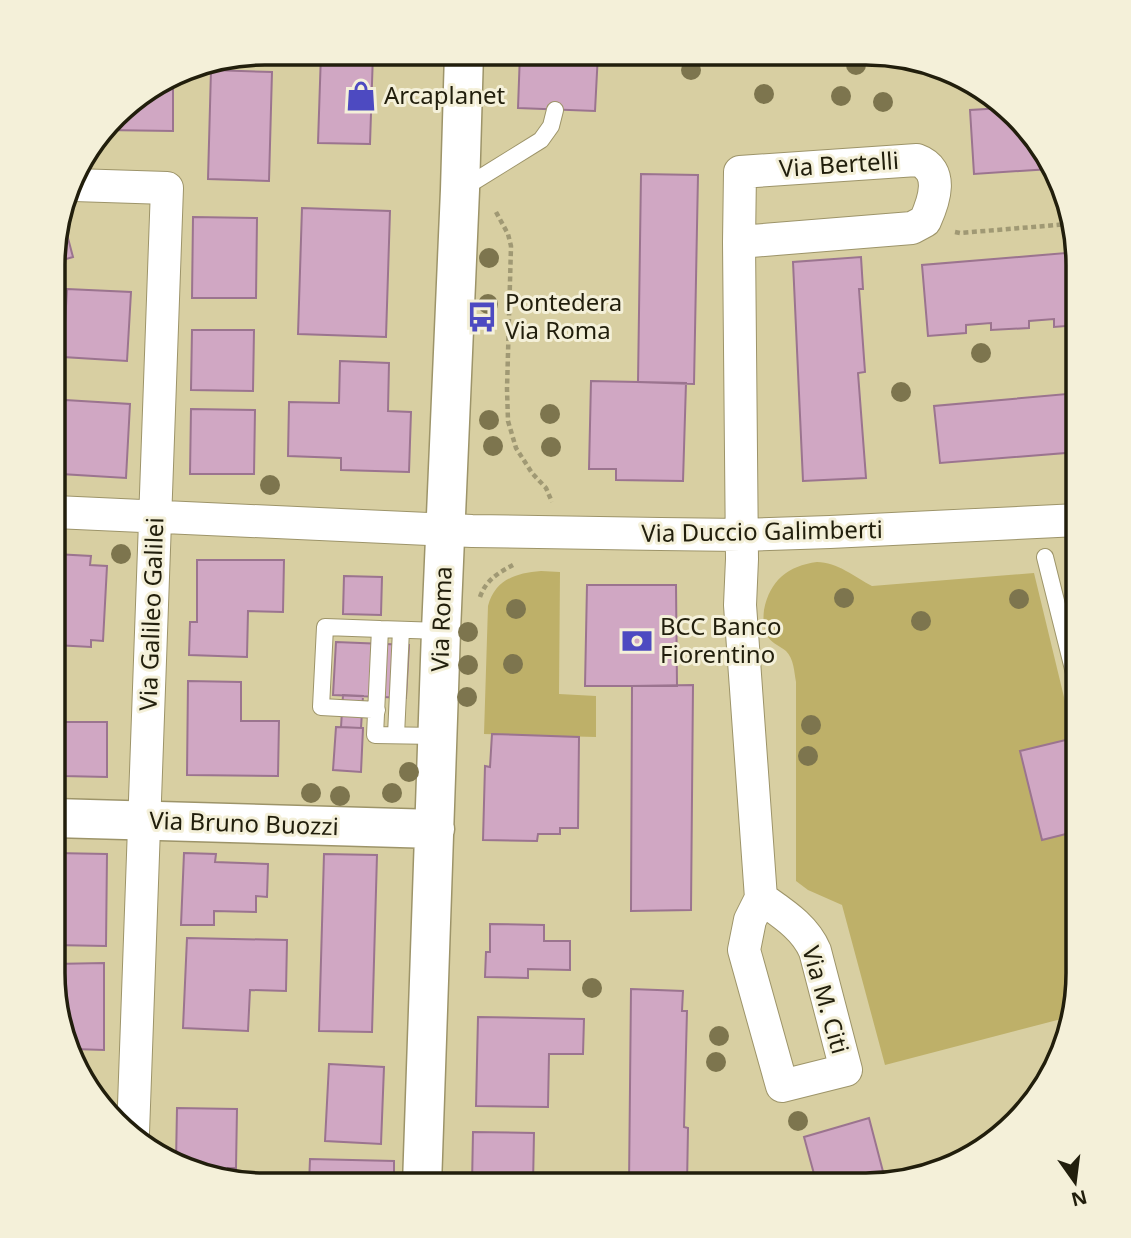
<svg xmlns="http://www.w3.org/2000/svg" width="1131" height="1238" viewBox="0 0 1131 1238" font-family="'Noto Sans',sans-serif">
<style>
.green{fill:#beb069}
.building{fill:#d0a7c3;stroke:#9b748f;stroke-width:2}
.lines{fill:none;stroke-linecap:round;stroke-linejoin:round}
.service-casing{stroke:#9d9469;stroke-width:18}
.minor-casing{stroke:#9d9469;stroke-width:34}
.tertiary-casing{stroke:#9d9469;stroke-width:41}
.path{stroke:#a09974;stroke-width:4.5;stroke-dasharray:5 3.5;stroke-linecap:butt}
.service{stroke:#fff;stroke-width:16}
.minor{stroke:#fff;stroke-width:32}
.tertiary{stroke:#fff;stroke-width:38}
.tree{fill:#7d754e}
.labels{text-anchor:middle;stroke-width:6;stroke-linejoin:round;paint-order:stroke}
.poi-label{font-size:24px;fill:#211e0c;stroke:#f4f0d9;text-anchor:start}
.street-label{font-size:24px;fill:#211e0c;stroke:#f4f0d9}
.rim{fill:none;stroke:#211e0c;stroke-width:3.5}
</style>
<rect width="100%" height="100%" fill="#d8cfa2"/>
<path class="green" d="M817 562C837 562 855 577 872 586L1034 573 1070 722H1078V986L1069 1017 885 1065 842 905 808 890 796 881V682C794 671 794 659 786 651 780 646 773 644 768 637 763 630 763 618 764 610 770 580 788 566 817 562Z
M541 571 560 572 559 694 596 696V737L484 734 488 606C495 580 515 573 541 571Z"/>
<path class="building" d="M321 53H373L370 144 318 143Z
M520 53H598L595 111 518 108Z
M211 70 272 72 269 181 208 179Z
M173 77V131L105 130 125 105Z
M1003 108 1043 147 1050 169 974 174 970 110Z
M641 174 698 175 694 384 638 382Z
M302 208 390 211 386 337 298 334Z
M61 212 73 257 56 262 57 224Z
M193 217 257 218 256 298H192Z
M1078 252V325L1054 327V319L1029 321V328L991 330V323L966 325V333L928 336 922 265Z
M861 257 863 289H859L865 372 858 373 866 478 803 481 793 262Z
M67 289 131 292 127 361 63 357Z
M192 330H254L253 391 191 390Z
M340 361 389 363 388 411 411 412 409 472 341 470V458L288 456 289 402 339 403Z
M591 381 686 383 683 481 616 480V469H589Z
M1078 393V452L940 463 934 406Z
M65 400 130 404 126 478 61 474Z
M191 409 255 410 254 474H190Z
M55 554 91 556 90 565 107 566 103 641 91 640V647L55 645Z
M197 560H284L283 612 248 611 247 657 189 655 190 622H197Z
M344 576 382 577 381 615 343 614Z
M587 585H676L677 686H585Z
M336 642 409 645 406 698 333 695Z
M188 681 241 682V721H279L278 776 187 775Z
M693 685 691 910 631 911 632 686Z
M343 695 363 696 361 728 341 727Z
M54 716H64L63 765 54 764Z
M63 722H107V777L63 776Z
M336 727 363 728 361 772 333 770Z
M492 734 579 737 578 828H560V834H538L537 841 483 840 485 766 490 767Z
M1078 737V831L1042 840 1020 751Z
M54 853 107 854 106 946 53 945Z
M184 853 216 854 215 862 268 864 267 897 256 896V912L214 911V925H181Z
M324 854 377 855 372 1032 319 1031Z
M490 924 544 925V941H570V970L528 969V978L485 977 486 952H490Z
M187 938 287 940 286 991 250 990 248 1031 183 1028Z
M104 963V1050L74 1049 53 986V964Z
M631 989 683 991 682 1011H687L684 1127 688 1128 687 1185H629Z
M478 1017 584 1019 583 1054H549L548 1107 476 1106Z
M329 1064 384 1067 381 1144 325 1141Z
M177 1108 237 1109 236 1168H228V1178L176 1162Z
M869 1118 886 1183 879 1185H817L804 1137Z
M473 1132 534 1133 533 1185H472Z
M310 1159 394 1161V1185H305L309 1184Z"/>
<g class="lines">
<g class="service-casing">
<path id="service" d="M462 189 541 140 551 126 555 110
M1045 557 1078 689
M377 710 321 707 325 627 380 629
M396 735 401 630
M437 736 375 735 380 629 441 631"/>
</g>
<g class="minor-casing">
<path id="minor" d="M74 185 167 188 133 1133
M739 242 740 172 917 160C945 170 934 201 925 221L912 228 739 242 742 559 740 605 761 898 750 920 744 950 782 1086 846 1070 815 951C805 927 782 913 761 898
M55 512 472 531 660 534 741 535 830 532 1078 520"/>
</g>
<g class="tertiary-casing">
<path id="tertiary" d="M54 818 435 829
M422 1185 441 631 460 190 464 53"/>
</g>
<path class="path" d="M496 212 508 234 511 246 507 389 508 421 516 448 532 473 546 488 552 502
M955 232 960 233 1069 224
M480 597C486 580 498 573 513 565"/>
<use href="#service" class="service"/>
<use href="#minor" class="minor"/>
<use href="#tertiary" class="tertiary"/>
</g>
<g class="tree">
<circle cx="856" cy="65" r="10"/>
<circle cx="691" cy="70" r="10"/>
<circle cx="764" cy="94" r="10"/>
<circle cx="841" cy="96" r="10"/>
<circle cx="883" cy="102" r="10"/>
<circle cx="489" cy="258" r="10"/>
<circle cx="488" cy="304" r="10"/>
<circle cx="981" cy="353" r="10"/>
<circle cx="901" cy="392" r="10"/>
<circle cx="550" cy="414" r="10"/>
<circle cx="489" cy="420" r="10"/>
<circle cx="493" cy="446" r="10"/>
<circle cx="551" cy="447" r="10"/>
<circle cx="270" cy="485" r="10"/>
<circle cx="121" cy="554" r="10"/>
<circle cx="844" cy="598" r="10"/>
<circle cx="1019" cy="599" r="10"/>
<circle cx="516" cy="609" r="10"/>
<circle cx="921" cy="621" r="10"/>
<circle cx="468" cy="632" r="10"/>
<circle cx="513" cy="664" r="10"/>
<circle cx="468" cy="665" r="10"/>
<circle cx="467" cy="697" r="10"/>
<circle cx="811" cy="725" r="10"/>
<circle cx="808" cy="756" r="10"/>
<circle cx="409" cy="772" r="10"/>
<circle cx="311" cy="793" r="10"/>
<circle cx="392" cy="793" r="10"/>
<circle cx="340" cy="796" r="10"/>
<circle cx="592" cy="988" r="10"/>
<circle cx="719" cy="1036" r="10"/>
<circle cx="716" cy="1062" r="10"/>
<circle cx="798" cy="1121" r="10"/>
</g>
<defs>
<g id="shop-bare" transform="scale(2.415)"><path d="M-5-2.5h2.3a2.7 3.5 0 0 1 5.4 0H5L5.5 6h-11ZM-1.5-2.5h3a1.5 2.3 0 0 0-3 0Z" fill="#4d4ac1" stroke="#f4f0d9" stroke-width="2.5" paint-order="stroke"/></g>
<g id="bus-bare" transform="scale(2.415)"><path d="M-5-6H5V4H4V6H2V4H-2V6H-4V4H-5ZM-3.5-4V0h7V-4ZM-3.5 1.2v1.5H-2V1.2ZM2 1.2v1.5H3.5V1.2Z" fill="#4d4ac1" stroke="#f4f0d9" stroke-width="2.5" paint-order="stroke"/></g>
<g id="bank-bare" transform="scale(2.415)"><path d="M-6-4H6V4H-6ZM0-2.3a2.3 2.3 0 1 0 0 4.6a2.3 2.3 0 1 0 0-4.6Z" fill="#4d4ac1" stroke="#f4f0d9" stroke-width="2.5" paint-order="stroke"/></g>
</defs>
<g fill-rule="evenodd">
<use href="#shop-bare" x="361" y="96"/>
<use href="#bus-bare" x="482" y="317"/>
<use href="#bank-bare" x="637" y="641"/>
</g>
<g class="labels">
<g class="poi-label">
<text x="384" y="104">Arcaplanet</text>
<text x="505" y="311">Pontedera<tspan x="505" dy="28">Via Roma</tspan></text>
<text x="660" y="635">BCC Banco<tspan x="660" dy="28">Fiorentino</tspan></text>
</g>
<g class="street-label">
<text transform="translate(839 165) rotate(-4)" y="8">Via Bertelli</text>
<text transform="translate(762 532) rotate(-1)" y="8">Via Duccio Galimberti</text>
<text transform="translate(152 614) rotate(-88)" y="8">Via Galileo Galilei</text>
<text transform="translate(442 619) rotate(-88)" y="8">Via Roma</text>
<text transform="translate(244 824) rotate(2)" y="8">Via Bruno Buozzi</text>
<text transform="translate(825 1000) rotate(74)" y="8">Via M. Citi</text>
</g>
</g>
<path d="M0 0H1131V1238H0ZM265 65H866A200 200 0 0 1 1066 265V973A200 200 0 0 1 866 1173H265A200 200 0 0 1 65 973V265A200 200 0 0 1 265 65Z" fill="#f4f0d9" fill-rule="evenodd"/>
<path class="rim" d="M265 65H866A200 200 0 0 1 1066 265V973A200 200 0 0 1 866 1173H265A200 200 0 0 1 65 973V265A200 200 0 0 1 265 65Z"/>
<g transform="translate(1075 1182) rotate(166)" stroke="#f4f0d9" stroke-width="5" paint-order="stroke">
<path d="M0-5L12 26L0 18L-12 26Z" fill="#211e0c"/>
<text y="-10" font-size="19" font-weight="bold" text-anchor="middle" fill="#211e0c">N</text>
</g>
</svg>
